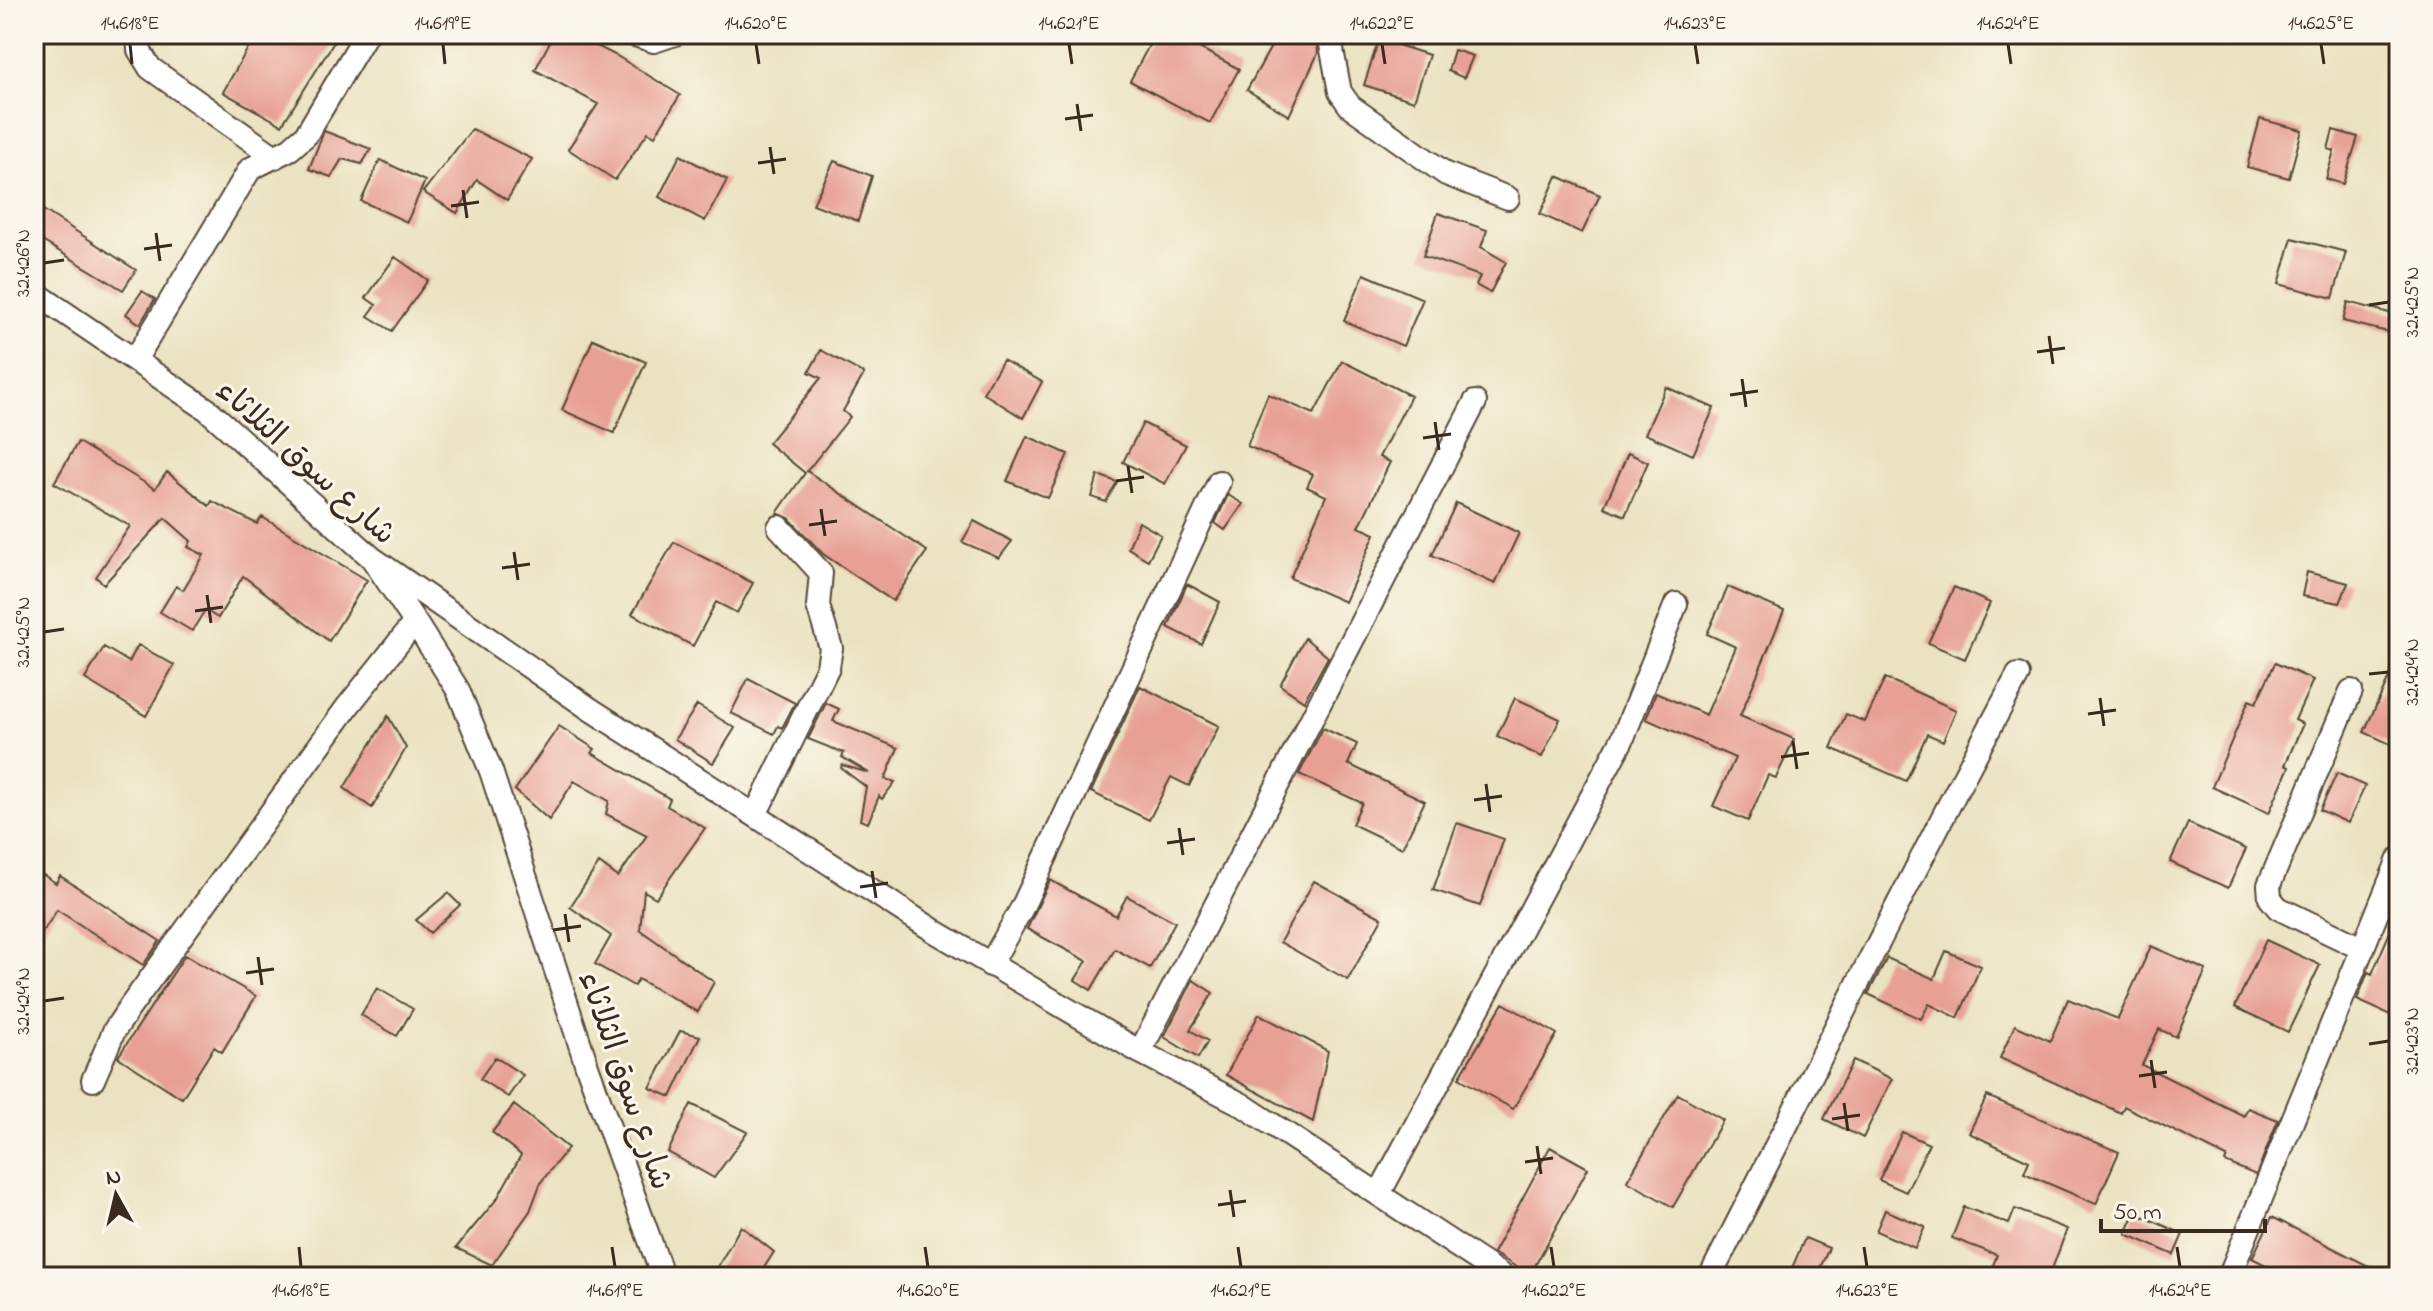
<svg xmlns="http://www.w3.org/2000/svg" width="2433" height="1311" viewBox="0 0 2433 1311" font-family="'Indie Flower','Playpen Sans Arabic',sans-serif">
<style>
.building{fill:#e8a094}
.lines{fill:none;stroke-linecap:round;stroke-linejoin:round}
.minor-casing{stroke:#554636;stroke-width:26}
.minor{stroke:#fff;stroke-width:22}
.ticks{fill:none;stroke:#3b2a1e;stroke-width:3}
.labels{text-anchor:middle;stroke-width:6;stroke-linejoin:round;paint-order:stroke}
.street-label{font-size:32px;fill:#3b2a1e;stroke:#fbf7ec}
.neatline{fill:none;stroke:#3b2a1e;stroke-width:3}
.ticks-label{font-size:20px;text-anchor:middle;fill:#3b2a1e}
</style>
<rect width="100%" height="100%" fill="#fbf7ec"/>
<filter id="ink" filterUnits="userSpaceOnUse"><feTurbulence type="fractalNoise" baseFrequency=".0125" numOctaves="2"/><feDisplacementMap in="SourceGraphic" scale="16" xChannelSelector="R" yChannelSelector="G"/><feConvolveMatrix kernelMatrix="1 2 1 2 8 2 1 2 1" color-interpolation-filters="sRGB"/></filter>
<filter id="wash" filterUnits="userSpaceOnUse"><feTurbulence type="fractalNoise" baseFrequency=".006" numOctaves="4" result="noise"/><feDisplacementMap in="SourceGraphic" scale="32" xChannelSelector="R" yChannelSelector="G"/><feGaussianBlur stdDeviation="1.8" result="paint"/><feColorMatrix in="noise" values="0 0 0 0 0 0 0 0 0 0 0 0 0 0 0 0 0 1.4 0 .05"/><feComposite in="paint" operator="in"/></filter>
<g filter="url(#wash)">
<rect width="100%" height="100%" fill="#eae2c0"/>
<g id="blocks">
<path class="building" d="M256 34H339L282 125 223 92Z
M554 34H573L617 56 680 95 655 136 648 132 615 180 568 149 598 104 535 70Z
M1155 34H1173L1239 69 1210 123 1130 81Z
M1278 34H1301L1317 44 1318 53 1289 116 1247 90Z
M1379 39 1429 55 1414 101 1364 85Z
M1454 50 1473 56 1464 78 1448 71Z
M2260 119 2302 130 2289 178 2247 167Z
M472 129 532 159 507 200 477 180 457 213 423 192Z
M2333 130 2358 137 2343 184 2326 179 2334 151 2328 149Z
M324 131 371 149 362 164 342 159 331 177 309 169Z
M680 155 727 180 705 221 659 197Z
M380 160 425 181 407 222 361 201Z
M834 161 872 176 858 221 813 204Z
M1557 176 1600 195 1582 233 1540 214Z
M34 204 136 270 123 290 34 236Z
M1438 213 1487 230 1481 247 1506 262 1490 293 1476 285 1480 276 1423 256Z
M2292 238 2346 252 2333 298 2279 284Z
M395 257 428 280 392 331 368 316 376 305 366 298Z
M1364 274 1423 299 1403 346 1344 321Z
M142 291 155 299 140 324 126 314Z
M2348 302 2397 315 2392 333 2343 321Z
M593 339 646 362 614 433 562 410Z
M821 350 864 374 843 411 850 417 807 471 927 551 893 601 823 554 789 518 777 513 805 473 768 443 821 378 809 372Z
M1003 360 1042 382 1023 418 983 393Z
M1342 361 1411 396 1379 457 1390 462 1359 527 1375 534 1345 602 1290 578 1326 496 1307 487 1313 474 1247 446 1268 394 1314 414Z
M1666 387 1714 408 1693 455 1645 434Z
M1143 423 1186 445 1165 484 1123 462Z
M1027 436 1068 454 1048 498 1007 481Z
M78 442 155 489 167 472 209 506 212 501 257 524 262 517 367 580 329 641 243 576 218 618 205 610 192 631 160 612 176 586 183 590 204 555 188 547 191 541 165 518 104 584 96 577 130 526 54 483Z
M1628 453 1648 462 1625 516 1604 507Z
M1098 475 1117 482 1106 502 1092 497Z
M1228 495 1243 504 1225 530 1215 523Z
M1456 503 1519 533 1495 584 1432 555Z
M974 521 1012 541 999 558 962 542Z
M1139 522 1161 535 1148 560 1128 548Z
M674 542 753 583 737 613 716 602 693 646 632 614Z
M2307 572 2348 583 2340 603 2302 596Z
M1187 584 1220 602 1201 644 1168 627Z
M1728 587 1784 611 1740 716 1794 739 1776 778 1768 775 1748 821 1713 806 1735 758 1646 719 1656 693 1706 715 1736 647 1707 634Z
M1954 587 1990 603 1965 659 1928 643Z
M1305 638 1328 657 1304 701 1280 685Z
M138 645 174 665 146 716 85 679 104 647 129 662Z
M2399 656V748L2364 732Z
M2275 663 2313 680 2295 720 2303 724 2285 765 2289 767 2269 813 2212 787 2249 700 2256 703Z
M1885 678 1956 710 1943 741 1927 734 1906 781 1831 748 1846 714 1865 722Z
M748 679 795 703 782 728 778 726 774 734 731 713Z
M1140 686 1219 726 1189 786 1171 777 1149 820 1091 792Z
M1515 698 1560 719 1542 757 1497 736Z
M826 703 839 709 833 721 898 748 885 779 895 782 882 799 879 796 868 823 860 820 866 787 841 768 842 765 869 773 842 757 844 753 808 739Z
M697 705 735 728 713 763 675 739Z
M388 716 406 748 372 808 344 788Z
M559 726 595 749 592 753 670 799 667 806 705 828 656 898 644 891 640 930 714 982 698 1012 638 979 634 986 595 964 611 936 570 907 599 863 618 877 647 835 606 814 609 801 574 781 549 820 515 790Z
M1323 728 1357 744 1348 764 1425 801 1402 848 1352 824 1362 803 1299 774Z
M2337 773 2365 786 2348 823 2320 810Z
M1457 823 1504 839 1480 906 1433 890Z
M2188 823 2246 849 2228 888 2170 862Z
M34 869 56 883 60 876 160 941 143 965 57 910 34 945Z
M1050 880 1116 916 1127 896 1175 922 1150 968 1115 949 1091 990 1075 980 1087 961 1027 929Z
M1314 881 1382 918 1348 980 1280 942Z
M448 893 460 905 430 933 416 920Z
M2399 911V1019L2357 1000 2368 972 2372 974Z
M2266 940 2320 965 2288 1032 2235 1007Z
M2151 946 2206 970 2176 1037 2159 1029 2142 1065 2244 1116 2248 1108 2278 1120 2256 1175 2225 1162 2227 1157 2124 1106 2121 1113 2000 1058 2015 1025 2050 1041 2068 999 2118 1019Z
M1946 951 1981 966 1958 1018 1929 1004 1921 1019 1868 994 1887 958 1934 979Z
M185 955 256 996 222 1052 214 1047 182 1098 118 1057Z
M1193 980 1213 993 1190 1030 1208 1041 1198 1058 1164 1037Z
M377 988 413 1009 397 1036 361 1015Z
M1503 1003 1557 1034 1513 1109 1459 1078Z
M1259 1014 1328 1051 1313 1122 1226 1075Z
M680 1031 700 1036 671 1097 650 1088Z
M495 1057 523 1075 508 1097 480 1079Z
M1853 1060 1892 1079 1863 1138 1824 1119Z
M1678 1094 1723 1120 1673 1207 1627 1181Z
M1987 1096 2119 1152 2096 1204 2024 1173 2029 1161 1969 1133Z
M691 1104 747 1132 714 1178 668 1152Z
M514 1105 568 1148 541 1182 530 1211 492 1265 456 1248 497 1199 521 1155 492 1132Z
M1902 1132 1929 1144 1906 1192 1879 1180Z
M1550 1147 1588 1168 1530 1275 1493 1253Z
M1964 1207 2009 1224 2015 1209 2067 1229 2049 1277H1999L1990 1273 1997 1255 1952 1238Z
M1885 1210 1925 1227 1915 1248 1876 1231Z
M2135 1213 2183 1234 2174 1255 2126 1234Z
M2272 1217 2390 1277H2289L2252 1258Z
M741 1226 774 1252 758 1277H712Z
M1805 1238 1829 1248 1816 1277H1788Z"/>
</g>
</g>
<g filter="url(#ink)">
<use href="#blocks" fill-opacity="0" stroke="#554636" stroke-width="2"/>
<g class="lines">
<g class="minor-casing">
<path id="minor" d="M138 34 139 50 150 68 275 157
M632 34 654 41 675 34
M1329 34 1340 92 1350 106 1446 174 1508 198
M34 292 208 410 372 558 415 622 458 690 491 771 587 1066 663 1277
M135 360 250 169 290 149 306 135 366 34
M372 558 590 709 936 932 1140 1052 1241 1104 1504 1277
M2351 691 2269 885 2270 898 2278 908 2363 949
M755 815 828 667 831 648 818 606 821 573 779 527
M990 965 1022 908 1219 482
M1140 1052 1475 402
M93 1080 114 1031 130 1007 348 706 415 622
M1379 1194 1622 740 1676 604
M1710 1277C1812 1076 1911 873 2018 675
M2229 1277 2399 859"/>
</g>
<use href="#minor" class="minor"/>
</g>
</g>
<path class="ticks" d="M130 44 132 64M443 44 445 64M756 44 759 64M1069 44 1072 64M1382 44 1385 64M1695 44 1698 64M2008 44 2011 64M2321 44 2324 64M1077 104 1081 131M1065 119 1093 115M770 147 774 174M758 163 786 159M463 190 467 218M451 206 479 202M156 233 160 261M144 249 172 245M44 263 64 260M2369 305 2389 302M2049 336 2053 364M2037 352 2065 348M1742 379 1746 407M1730 395 1758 391M1435 422 1439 450M1423 438 1451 434M1128 466 1132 493M1116 481 1144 477M821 509 825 536M809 525 837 521M514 552 518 580M502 568 530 564M207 595 211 623M195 611 223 607M44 632 64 629M2369 674 2389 672M2100 698 2104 726M2088 714 2116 710M1793 741 1797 769M1781 757 1809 753M1486 784 1490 812M1474 800 1502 796M1179 828 1183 855M1167 843 1195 839M872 871 876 898M860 887 888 883M565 914 569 942M553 930 581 926M258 957 262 985M246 973 274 969M44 1001 64 998M2369 1044 2389 1041M2151 1060 2155 1088M2139 1076 2167 1072M1844 1103 1848 1131M1832 1119 1860 1115M1537 1146 1541 1174M1525 1162 1553 1158M1230 1190 1234 1217M1218 1205 1246 1201M299 1247 301 1267M612 1247 615 1267M925 1247 928 1267M1238 1247 1241 1267M1551 1247 1554 1267M1864 1247 1867 1267M2177 1247 2180 1267"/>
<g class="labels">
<g class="street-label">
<text transform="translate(307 461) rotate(42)" y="11">شارع سوق الثلاثاء</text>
<text transform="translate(627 1080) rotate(71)" y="11">شارع سوق الثلاثاء</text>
</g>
</g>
<rect width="2433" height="1311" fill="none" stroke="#fbf7ec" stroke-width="88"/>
<g transform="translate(116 1195) rotate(352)" stroke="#fbf7ec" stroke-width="6" paint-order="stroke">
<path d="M0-6L14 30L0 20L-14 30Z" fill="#3b2a1e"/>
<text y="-12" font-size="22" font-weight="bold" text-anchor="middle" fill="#3b2a1e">N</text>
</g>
<path d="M2101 1219v12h164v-12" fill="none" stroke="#3b2a1e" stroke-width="4"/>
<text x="2113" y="1219" font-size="24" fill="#3b2a1e" stroke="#fbf7ec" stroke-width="6" paint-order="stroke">50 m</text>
<rect x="44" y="44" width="2345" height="1223" class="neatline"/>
<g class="ticks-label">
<text x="130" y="29">14.618°E</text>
<text x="443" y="29">14.619°E</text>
<text x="756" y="29">14.620°E</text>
<text x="1069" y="29">14.621°E</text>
<text x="1382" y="29">14.622°E</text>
<text x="1695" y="29">14.623°E</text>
<text x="2008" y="29">14.624°E</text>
<text x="2321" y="29">14.625°E</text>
<text transform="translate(22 263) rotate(-90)" y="7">32.426°N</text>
<text transform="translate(2411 302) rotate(-90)" y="7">32.425°N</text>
<text transform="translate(22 632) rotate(-90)" y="7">32.425°N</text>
<text transform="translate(2411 672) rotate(-90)" y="7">32.424°N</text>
<text transform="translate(22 1001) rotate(-90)" y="7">32.424°N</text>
<text transform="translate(2411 1041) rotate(-90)" y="7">32.423°N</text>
<text x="301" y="1296">14.618°E</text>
<text x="615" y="1296">14.619°E</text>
<text x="928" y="1296">14.620°E</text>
<text x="1241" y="1296">14.621°E</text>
<text x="1554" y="1296">14.622°E</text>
<text x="1867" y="1296">14.623°E</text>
<text x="2180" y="1296">14.624°E</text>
</g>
</svg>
